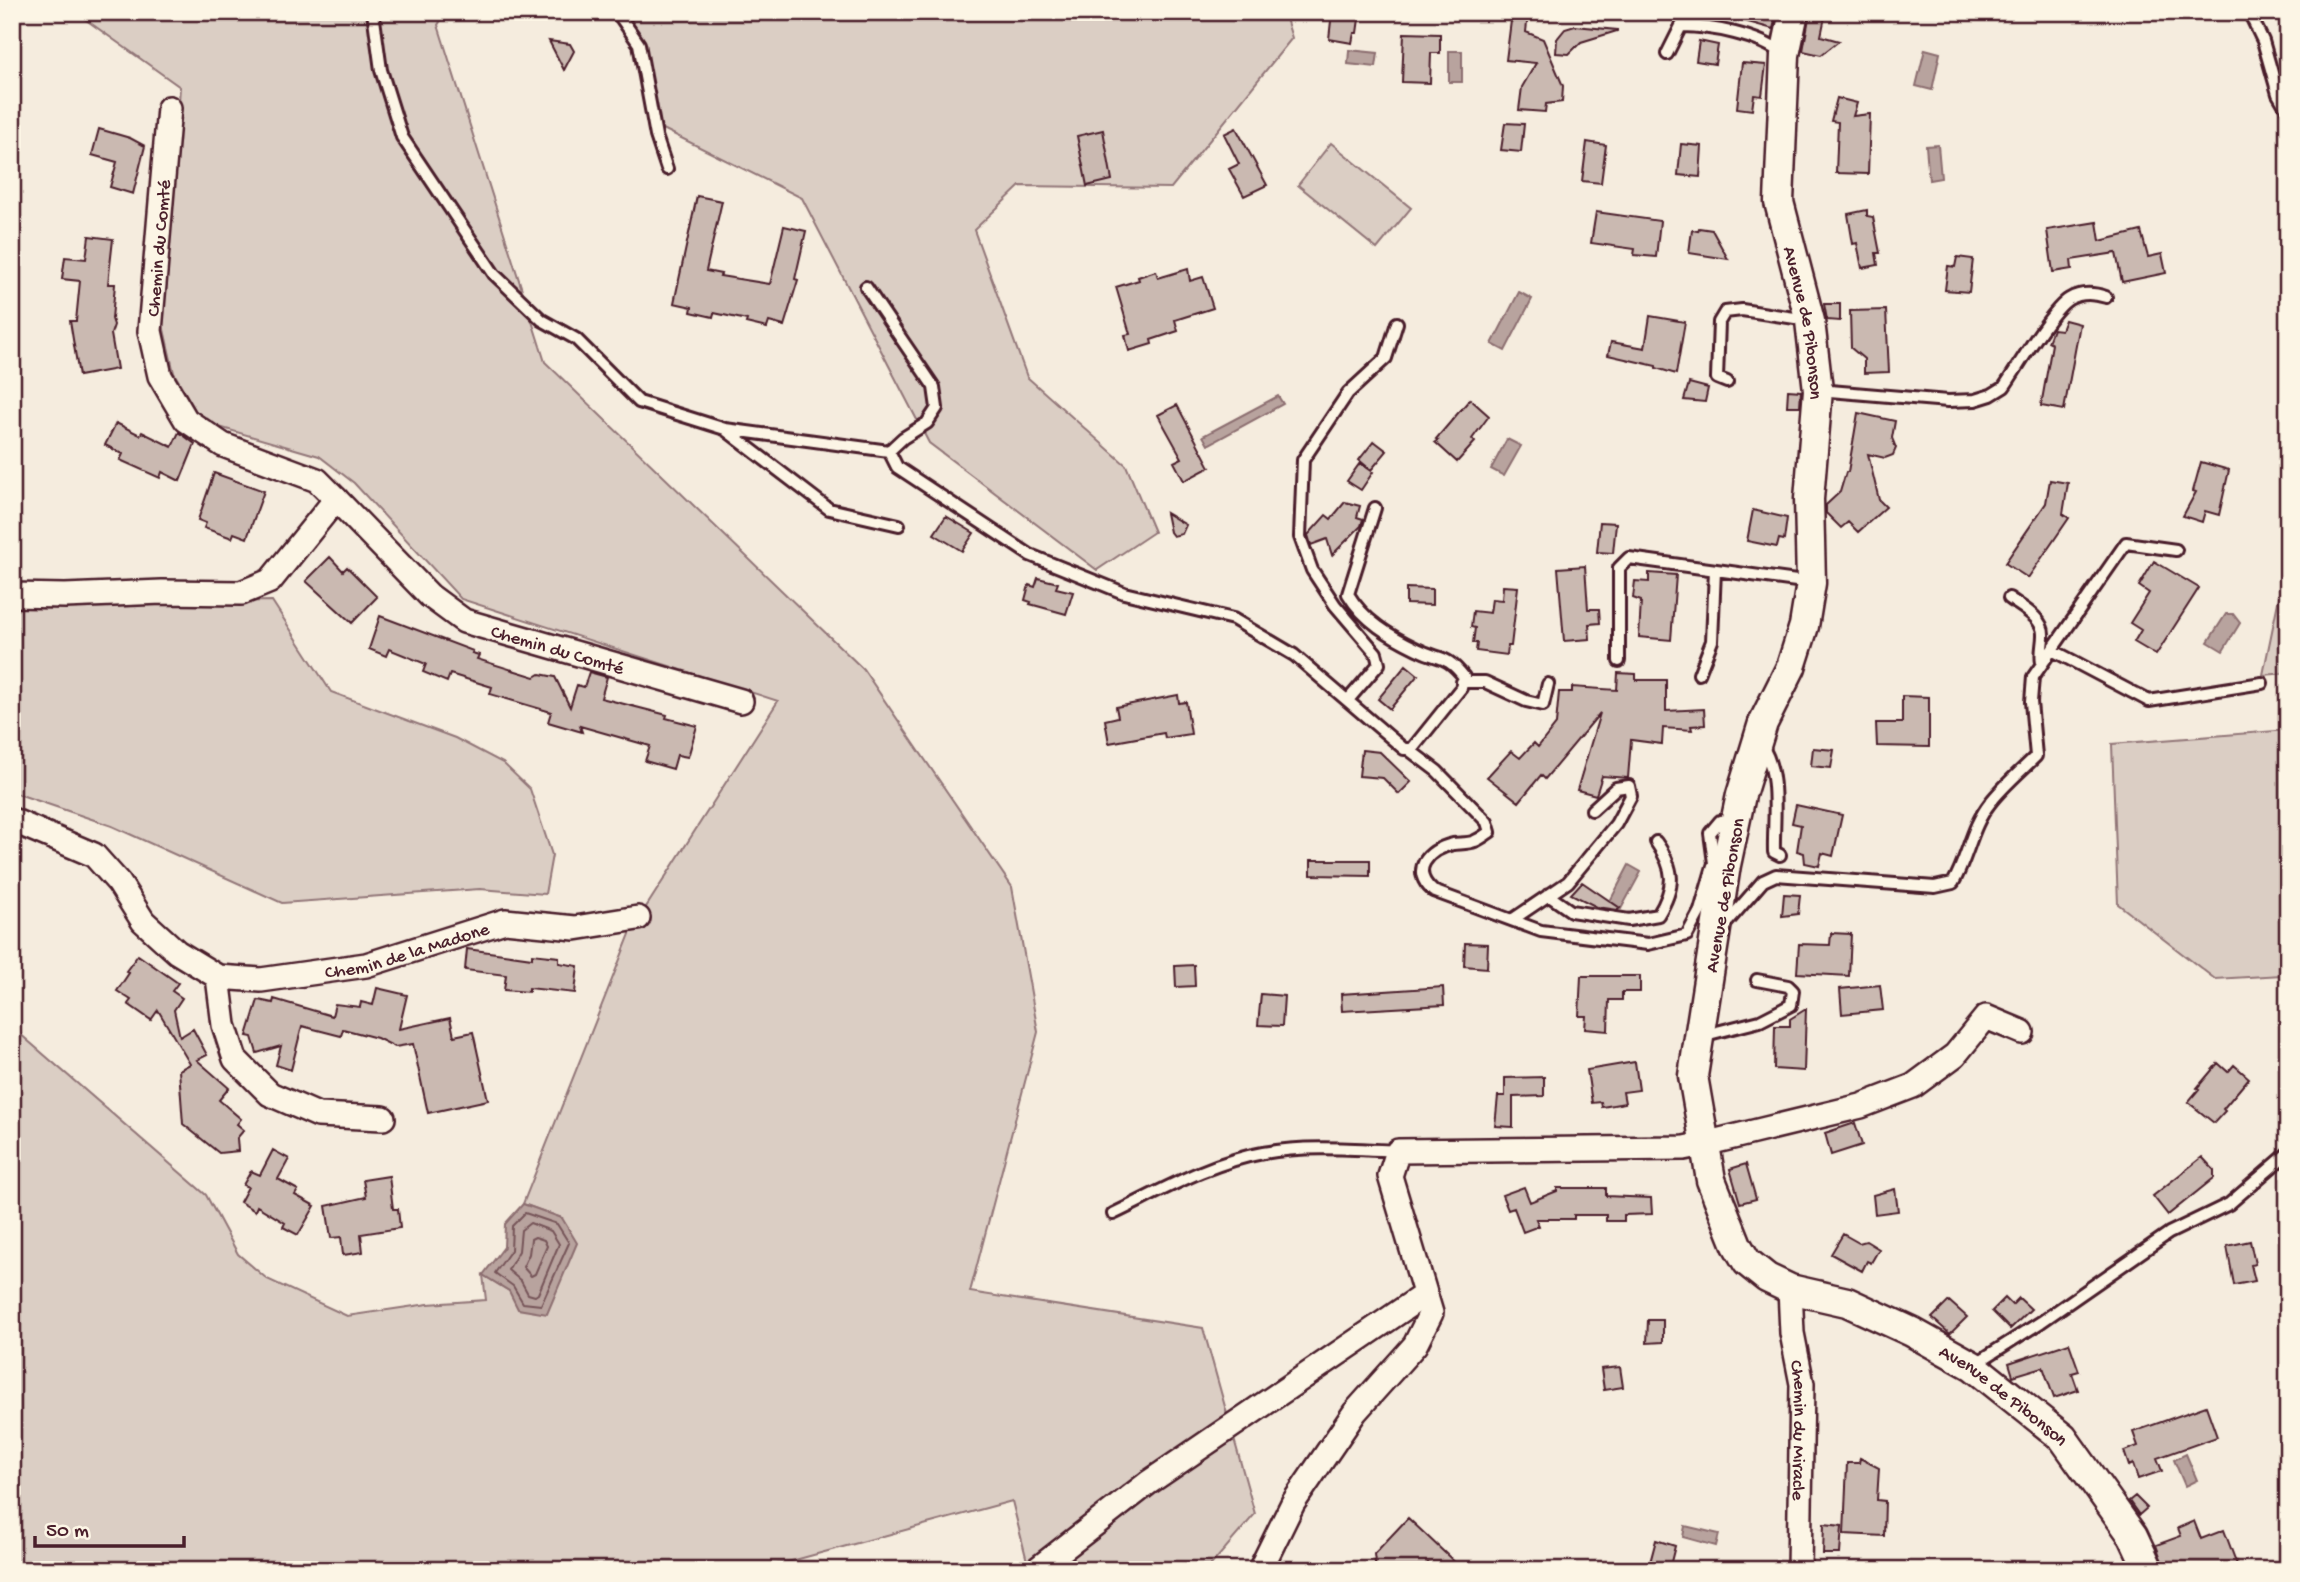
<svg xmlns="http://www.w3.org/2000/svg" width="2300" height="1582" viewBox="0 0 2300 1582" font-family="'Gochi Hand',sans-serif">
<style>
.green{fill:#dbcec4;stroke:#927678;stroke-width:2}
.water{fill:#b8a39e;stroke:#8c6e70;stroke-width:2}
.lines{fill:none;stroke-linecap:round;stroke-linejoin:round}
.shore{stroke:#765459;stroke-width:2}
.building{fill:#cab9b1;stroke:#4a1f2b;stroke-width:2}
.service-casing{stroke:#4a1f2b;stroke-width:16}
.minor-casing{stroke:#4a1f2b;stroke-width:28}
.tertiary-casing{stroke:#4a1f2b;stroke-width:33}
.service{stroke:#fcf5e5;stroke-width:10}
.minor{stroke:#fcf5e5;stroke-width:23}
.tertiary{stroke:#fcf5e5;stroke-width:28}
.labels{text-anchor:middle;stroke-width:7;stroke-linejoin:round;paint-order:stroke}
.street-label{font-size:19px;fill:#4a1f2b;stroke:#fcf5e5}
</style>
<rect width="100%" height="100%" fill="#f5ecde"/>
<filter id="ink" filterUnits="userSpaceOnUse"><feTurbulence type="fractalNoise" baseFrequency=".0143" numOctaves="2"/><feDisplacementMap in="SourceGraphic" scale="14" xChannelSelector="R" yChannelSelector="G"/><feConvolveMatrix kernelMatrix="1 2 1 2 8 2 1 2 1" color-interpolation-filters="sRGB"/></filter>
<g filter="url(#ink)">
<path class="green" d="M75 12H446L438 25 545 362 863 669 1012 887 1038 1032 970 1292 1203 1328 1255 1514 1211 1565 1027 1561 1012 1501 784 1563 732 1570H12V1027L206 1195 238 1254 267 1279 347 1316 428 1304 486 1300 483 1275 509 1291 562 1218 523 1204 632 929 778 701 461 599 354 483 319 456 202 422 174 373 163 325 180 87Z
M626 12H1284L1292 38 1171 188 1020 186 974 230 1027 377 1126 465 1154 532 1097 570 929 443 802 198 651 123Z
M1331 143 1411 208 1377 249 1298 185Z
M2286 563 2288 564V673L2263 675Z
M272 601 331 692 455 738 503 763 530 789 552 855 545 894 480 889 282 903 112 826 12 792V605L17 606Z
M2288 730V971L2282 975 2215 979 2118 904 2112 744Z"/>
<path class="water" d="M1925 49 1940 53 1932 90 1916 86Z
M1349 50 1378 53 1376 67 1348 64Z
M1449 51H1462V82H1449Z
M1938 145 1941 178 1929 180 1926 146Z
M1519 292 1532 299 1505 351 1492 344Z
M1278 396 1283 404 1208 445 1203 436Z
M1507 439 1521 446 1504 476 1491 469Z
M2226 614H2233L2240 623 2223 651 2208 642Z
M1629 865 1641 872 1621 909 1609 903Z
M523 1204 562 1218 577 1243 547 1314 518 1309 509 1291 483 1275 504 1247 505 1224Z
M2186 1454 2197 1480 2185 1486 2174 1460Z
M1685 1526 1719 1534 1716 1546 1683 1537Z"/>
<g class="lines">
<path class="shore" d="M525 1213 557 1224 569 1243 541 1305 523 1303 513 1286 495 1273 511 1250 512 1226Z
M530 1223 551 1231 559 1244 538 1294 535 1296 528 1294 521 1281 508 1270 519 1251 521 1230Z
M535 1237 544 1240 547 1246 535 1274 531 1276 523 1267 529 1254 531 1239Z"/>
</g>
<path class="building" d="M1332 12H1360L1357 33H1354L1352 43 1329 39Z
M1731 12H1777L1773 29 1730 17Z
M1810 12H1826L1821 36 1839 41 1821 55 1803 51Z
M1512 13 1528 14 1526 32 1543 39 1563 86 1562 102 1546 104 1545 112 1519 110 1522 87 1536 63 1506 60Z
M1575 26 1617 30V31L1581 42 1569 54 1556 53 1557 39 1565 29Z
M1404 33 1440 34V53H1431L1430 83 1402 82Z
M549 41 570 44 574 51 564 70Z
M1699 41 1718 45 1715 64 1696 61Z
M1742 63 1766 65 1762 96 1754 95 1752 110 1737 108Z
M1837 98 1857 103 1853 116 1870 114 1868 174 1836 173 1838 122 1831 121Z
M1505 123 1524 124 1521 152 1501 150Z
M1236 128 1267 185 1244 196 1229 169 1239 164 1224 134Z
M99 129 130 138 145 146 133 194 110 187 117 162 92 155Z
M1103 130 1112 180 1087 186 1077 136Z
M1587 142 1606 145 1601 183 1582 181Z
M1681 144 1702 146 1700 177 1678 175Z
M697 196 722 201 706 271 721 274 720 276 770 284 784 226 806 231 795 279 798 280 784 326 769 322 767 328 746 323 747 320 714 313 713 317 691 312 692 307 674 303Z
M1867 210V216L1873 217 1880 253H1876L1878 265 1862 268 1857 243 1853 244 1848 214Z
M1596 212 1660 221 1656 257 1634 255 1635 249 1591 243Z
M2097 222 2100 241 2141 231 2148 257 2162 254 2166 273 2122 282 2116 253 2071 260 2072 269 2053 272 2047 230Z
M1699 228 1712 230 1728 259 1689 253 1692 230 1698 231Z
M89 236 113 239 108 284H115L112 319 114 325 111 334 117 369 79 376 70 321H76L80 281 62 279 65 257 86 259Z
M1957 257 1973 259 1969 292 1945 290 1948 266 1955 267Z
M1188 269 1190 281 1203 277 1213 308 1175 320 1178 331 1151 340 1152 344 1129 351 1125 335 1130 334 1116 287 1139 280 1138 277 1156 271 1158 278Z
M1824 304H1840V321L1827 320Z
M1886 310 1889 372 1864 373V359L1851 348 1850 311Z
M1650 316 1685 322 1676 374 1656 368V366L1608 355 1611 342 1645 348Z
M2065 320 2080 324 2064 410 2041 406 2052 344 2048 342 2053 329 2061 330Z
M1689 383 1708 388 1705 402 1684 400Z
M1788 390 1801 391 1800 406H1787Z
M1470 399 1489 416 1472 439 1475 442 1457 462 1435 442 1438 440 1436 439Z
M1177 405 1210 467 1184 481 1174 462 1182 458 1158 415Z
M1858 413 1895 421 1892 438 1896 448 1893 455 1885 458 1868 454 1879 500 1886 507 1858 532 1848 522 1841 528 1826 513V505L1840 492 1846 472H1848Z
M116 423 140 435 142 432 172 447 179 432 195 444 180 481 162 472 160 478 120 460 123 454 105 445Z
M1374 441 1387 451 1371 470 1359 460Z
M2201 462 2229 470 2219 515 2205 511 2202 522 2183 516 2196 492 2193 491Z
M1360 463 1373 472 1361 490 1347 481Z
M214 473 264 491 247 538 234 533 232 538 204 528 206 523 198 520Z
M2050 480 2068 483 2063 514 2069 518 2028 578 2005 563 2046 503Z
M1345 502 1360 506 1357 517 1363 519 1361 526 1332 555 1327 539 1311 545 1308 535 1326 515 1331 519Z
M1753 510 1787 518 1784 540 1779 539 1777 547 1747 541Z
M1166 513 1186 525 1182 534 1173 536 1170 532Z
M946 516 974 533 962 551 934 534Z
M1600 522 1616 523 1613 553 1597 552Z
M330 557 343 571 347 567 377 597 352 623 306 581Z
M2154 561 2199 588 2156 655 2134 642 2141 630 2130 623 2149 593 2139 586Z
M1585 566 1588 609H1599L1600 623 1589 624 1590 639 1564 641 1558 568Z
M1649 573 1676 575 1671 640 1639 637 1641 601 1633 598 1635 581 1649 582Z
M1038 578 1058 583 1056 588 1073 592 1066 614 1030 604 1031 602 1025 600 1029 585 1035 587Z
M1503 586 1518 587 1511 646H1508L1507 655 1476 651 1477 643H1473L1475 628 1471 627 1473 611 1490 613 1492 599 1502 600Z
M1406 588 1432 589V605L1406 604Z
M380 616 473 651 472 653 479 655 477 659 535 677 540 674 555 677 570 707 577 685 584 687 589 672 607 677 601 698 667 715 666 718 697 726 688 757 677 755 673 769 645 761 650 746 580 726 582 732 548 722 551 712 490 694 492 687 450 674 447 682 423 672 426 664 389 649 386 656 369 649Z
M1406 665 1418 675 1390 709 1378 699Z
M1618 673 1636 674V680H1666V711L1704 709 1705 725 1691 726 1692 730 1663 728 1662 744 1631 740 1628 778 1602 776 1596 795 1577 790 1600 713 1545 779 1541 775 1519 802 1487 777 1511 751 1520 758 1534 743 1538 747 1556 724 1559 692H1572V687L1617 690Z
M1178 695 1179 703 1186 702 1191 734 1165 738 1164 733 1109 743 1105 720 1118 717 1116 707Z
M1902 696 1929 697V747L1877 746 1876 723H1902Z
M1813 748 1834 750 1831 768 1811 766Z
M1362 750 1380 752 1411 782 1399 794 1383 778 1359 776Z
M1796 805 1842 815 1833 856 1822 853 1819 866 1805 863 1804 853 1797 851 1801 825 1792 823Z
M1311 860H1370V876L1311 875Z
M1582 882 1620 908 1618 910 1597 907 1571 894Z
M1784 894 1800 895 1798 914 1782 916Z
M1831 933 1851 934 1849 976 1797 973 1799 944 1830 945Z
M1465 943 1488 944 1487 968 1464 966Z
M467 949 532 958V954L559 957V963L578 966 575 993 529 988V992L504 990 506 975 465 970Z
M138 955 178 983 172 991 182 998 174 1010 180 1037 193 1029 207 1055 197 1060 229 1088 219 1100 241 1119 237 1124 244 1130 237 1138 238 1151 219 1153 183 1124 179 1070 190 1064 158 1010 151 1020 128 1004 131 1000 117 991 129 973 126 971Z
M1194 965 1195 986 1176 987 1175 966Z
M1581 976H1640V992H1622V1000H1609L1608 1031 1585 1029 1586 1016H1579Z
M1880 985 1883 1010 1842 1014 1840 989Z
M1443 987 1444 1005 1342 1011 1341 994Z
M377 988 407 995 399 1029 450 1018 454 1036 473 1032 488 1100 428 1113 413 1044 395 1047 377 1038 343 1029 341 1036 302 1026 291 1070 276 1065 281 1046 257 1053 252 1037 247 1036 258 1000 273 1003 274 999 332 1016 335 1004 360 1007 361 1002 373 1005Z
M1261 994 1284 996 1282 1026 1258 1025Z
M1806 1009 1804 1071 1774 1069 1775 1026H1790V1019Z
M1635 1062 1639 1090 1623 1092 1625 1103 1602 1107 1601 1102 1592 1103 1587 1070Z
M2218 1063 2228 1072 2234 1065 2249 1078 2223 1109 2225 1111 2214 1123 2188 1102 2199 1089 2197 1088Z
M1544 1077V1096L1513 1097V1127L1495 1126 1498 1096H1505V1078Z
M1855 1123 1862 1145 1831 1155 1825 1133Z
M273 1150 289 1159 278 1179 298 1190 295 1195 315 1206 298 1235 283 1227 285 1223 257 1206 255 1211 240 1202 248 1187 243 1185 251 1171 260 1175Z
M2202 1157 2214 1170V1178L2168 1215 2153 1196Z
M1746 1164 1756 1199 1740 1203 1730 1169Z
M389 1176 393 1209H398L400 1228 361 1234 363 1252 343 1255 341 1237 331 1238 326 1206 366 1197 363 1180Z
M1524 1187 1530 1202 1557 1191V1188H1606V1196L1651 1198 1652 1214 1624 1215V1221H1606V1215H1574V1219H1536L1539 1226 1523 1232 1514 1208 1508 1210 1502 1195Z
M1895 1189 1898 1211 1875 1214 1873 1195Z
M1843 1234 1859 1243 1866 1241 1879 1249 1871 1263 1867 1261 1862 1271 1831 1254Z
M2250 1241 2255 1264 2251 1265 2255 1281 2234 1285 2227 1246Z
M2005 1298 2012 1305 2019 1298 2031 1309 2010 1329 1992 1311Z
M1949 1301 1967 1317 1950 1334 1932 1318Z
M1648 1320H1663V1342L1647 1343Z
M2069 1343 2079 1371 2072 1373 2078 1390 2054 1398 2043 1367 2013 1376 2009 1363Z
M1620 1367 1623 1387 1604 1390 1601 1369Z
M2206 1406 2217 1437 2157 1458 2162 1471 2138 1479 2133 1464 2129 1466 2124 1451 2138 1446 2133 1432Z
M1860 1458 1879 1468 1877 1500 1885 1501 1884 1536 1844 1534 1847 1463H1859Z
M2135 1496 2147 1508 2139 1515 2129 1501Z
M1408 1518 1425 1534 1463 1570H1435L1428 1563 1421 1570H1376L1374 1554Z
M2194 1521 2201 1539 2224 1530 2239 1570H2165L2156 1545 2181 1536 2178 1528Z
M1824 1524 1842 1526 1840 1554H1823Z
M1656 1540 1675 1546 1669 1570H1648Z"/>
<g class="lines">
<g class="service-casing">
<path id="service" d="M373 12 381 70 402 137 494 274 542 320 576 339 639 402 725 429 889 451
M617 12 639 44 656 136 667 169
M2249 12 2263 41 2278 94 2288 111
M1667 54 1681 26C1712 26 1758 35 1783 54
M866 287 934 387 937 408 927 423 903 438 889 451 897 467 1030 555 1124 593 1233 619 1294 655 1404 749H1412L1461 688 1464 677C1446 654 1441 661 1417 649 1390 636 1364 621 1348 594L1375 508
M1727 382 1717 378 1719 322 1725 312 1742 310 1808 320
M1818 390 1948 401 1975 400 1991 395 2004 387C2018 367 2051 310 2069 299 2081 292 2094 293 2106 297
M727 431 829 509 899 525
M2009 598C2021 607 2044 618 2043 635 2043 645 2040 652 2042 663
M2052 650 2149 701 2262 683
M1619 661V568L1629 558 1811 583
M1699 674 1712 641 1715 570
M1462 682H1485L1526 701 1543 705 1548 684
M1348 700 1379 664 1376 653 1335 605 1312 570 1300 537 1303 460 1348 393 1386 358 1397 323
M1761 745C1781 772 1773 820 1774 852L1780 855
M1408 749 1437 771 1487 822 1490 832C1485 835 1480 839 1475 841 1468 844 1460 843 1453 844 1428 850 1409 870 1433 891L1541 931 1648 944 1687 935 1700 911 1714 863 1710 833 1720 821 1735 820
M1548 895 1571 911 1629 920 1658 915C1676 886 1675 869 1656 842
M1512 920 1568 882 1616 824 1631 796 1629 786 1616 788 1592 810
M1723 927 1763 881 1776 875 1935 887 1953 883C1968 858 1971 827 1990 803 2003 786 2021 771 2036 756L2031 702 2033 677 2126 543 2176 550
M1701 1036 1760 1021 1791 1005 1793 991 1788 986 1757 980
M1113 1214C1161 1191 1211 1162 1263 1153 1307 1145 1354 1149 1398 1151
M1975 1364 2041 1322 2169 1233 2229 1204 2288 1153"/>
</g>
<g class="minor-casing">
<g id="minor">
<path id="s1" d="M336 499 430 596 464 621 741 701"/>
<path id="s2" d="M12 595 65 596 162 592 241 593 270 581 336 499 317 480 223 445 186 420 160 376 150 331 169 108"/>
<path id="s3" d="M12 820 94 855 119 883 143 921 177 952 218 977 261 980 366 965 505 921 575 928 638 918"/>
<path d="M218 977 224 1025 235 1059 270 1094 318 1115 383 1118"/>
<path id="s4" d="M1790 1289 1792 1333 1802 1384 1799 1570"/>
<path d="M1036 1570 1148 1483 1424 1295"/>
<path d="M1260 1570 1293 1503 1355 1412 1415 1345 1431 1313 1390 1176 1398 1151 1684 1148 1704 1144 1861 1106 1913 1086 1955 1055 1986 1017 2022 1032"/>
</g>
</g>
<g class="tertiary-casing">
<g id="tertiary">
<path id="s5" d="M1794 12 1785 55 1779 202 1810 321 1818 390 1809 499 1811 583 1804 626 1791 667 1763 723 1741 795 1726 865 1693 1076 1711 1180 1737 1245 1747 1262 1767 1278 1790 1289 1847 1302 1912 1332 1973 1366 2063 1438 2133 1536 2149 1570"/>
</g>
</g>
<use href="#service" class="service"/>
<use href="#minor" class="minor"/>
<use href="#tertiary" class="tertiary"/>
</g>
</g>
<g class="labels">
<g class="street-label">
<text dy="7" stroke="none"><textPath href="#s2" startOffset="718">Chemin du Comté</textPath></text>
<text dy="7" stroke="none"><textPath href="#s5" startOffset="315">Avenue de Pibonson</textPath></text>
<text dy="7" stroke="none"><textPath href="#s1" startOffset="275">Chemin du Comté</textPath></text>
<text transform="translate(1723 895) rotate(-80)" y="7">Avenue de Pibonson</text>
<text dy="7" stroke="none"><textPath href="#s3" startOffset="458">Chemin de la Madone</textPath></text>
<text dy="7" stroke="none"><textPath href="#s5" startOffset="1575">Avenue de Pibonson</textPath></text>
<text dy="7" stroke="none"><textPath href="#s4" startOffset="142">Chemin du Miracle</textPath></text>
</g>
</g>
<rect width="2300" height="1582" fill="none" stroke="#fcf5e5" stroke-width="42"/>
<rect x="21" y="21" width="2258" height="1540" fill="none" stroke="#4a1f2b" stroke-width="2.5" filter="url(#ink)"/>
<path d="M35 1536v10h149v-10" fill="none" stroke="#4a1f2b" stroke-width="3.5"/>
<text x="46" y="1536" font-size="21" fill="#4a1f2b" stroke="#fcf5e5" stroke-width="5" paint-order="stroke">50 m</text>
</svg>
